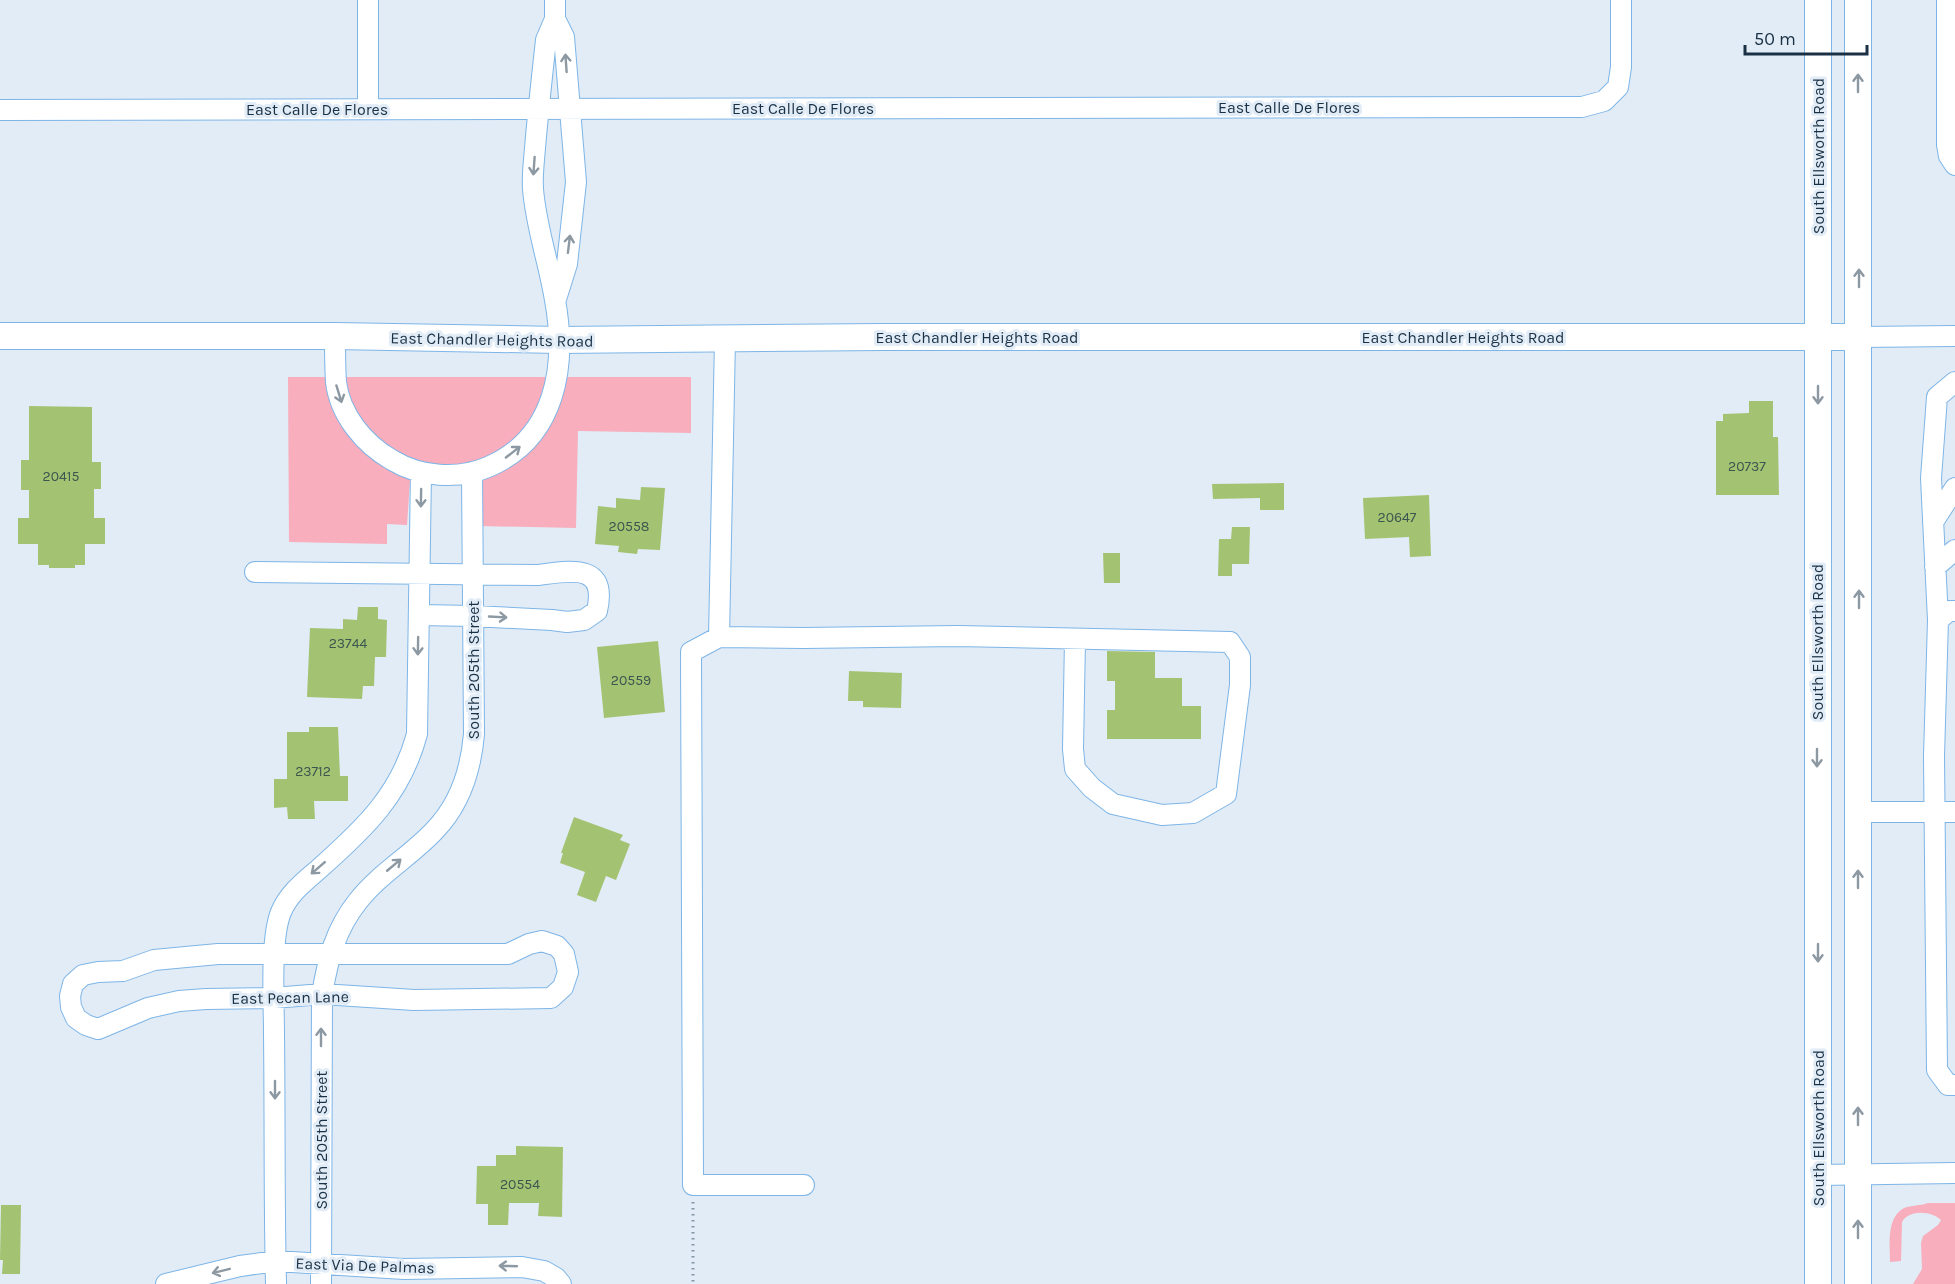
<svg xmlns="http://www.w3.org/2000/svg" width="1955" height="1284" viewBox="0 0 1955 1284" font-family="Karla,sans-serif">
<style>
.green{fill:#f8aebc}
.building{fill:#a4c372}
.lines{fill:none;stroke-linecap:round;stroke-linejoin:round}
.minor-casing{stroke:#7eb5e7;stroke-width:22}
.major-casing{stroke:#7eb5e7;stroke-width:28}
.path{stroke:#8495a3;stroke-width:3;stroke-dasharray:1.5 4.5;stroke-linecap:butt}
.minor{stroke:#fff;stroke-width:20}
.major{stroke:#fff;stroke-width:26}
.oneway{stroke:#8c98a2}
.labels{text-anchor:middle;stroke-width:6;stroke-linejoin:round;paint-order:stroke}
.number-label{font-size:14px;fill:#3c5650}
.street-label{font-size:16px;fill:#1a3145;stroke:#e1ecf6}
</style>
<rect width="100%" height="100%" fill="#e1ecf6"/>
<path class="green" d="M288 377H691V433L578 431 576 528 480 526 481 481H410L407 525 387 524V544L289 542Z
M1928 1203H1955V1284H1913L1922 1269 1921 1243 1923 1236 1938 1225 1941 1220C1932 1211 1909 1209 1902 1222L1901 1261 1890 1262C1890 1245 1886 1218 1904 1208 1912 1205 1920 1206 1928 1203Z"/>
<path class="building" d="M1749 401H1773V437H1778L1779 495H1716V421H1723V414L1749 413Z
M29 406 92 407V462H101V489H94V518H105V544H85V565H75V568H49V565H38V544H18V518H29V490H21V460H29Z
M1284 483V510H1260V498L1213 499 1212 484Z
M641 487 665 488 660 550 638 549 637 554 618 552 619 546 595 544 598 506 616 508V498L640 500Z
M1429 495 1431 556 1410 557 1409 537 1365 539 1363 498Z
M1232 527H1250L1249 564H1232V576H1218L1219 539H1231Z
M1103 553H1120V583H1104Z
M358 607H378V619L387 620 386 657H375L374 686H363L362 699 307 697 310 628 343 629V619L357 620Z
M658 641 665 712 604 718 597 647Z
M1107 651 1155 652V678H1182V706H1201V739H1107V710H1115V681H1107Z
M849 671 902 673 901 708 863 707V701H848Z
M309 727H338L340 776H348V801H314L315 819H288L287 807 274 808V779H287V732H309Z
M574 817 623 835 620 840 630 844 616 880 606 876 596 902 577 895 585 872 560 863 563 853H561Z
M516 1146 563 1147 562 1217 538 1216 539 1203H509L508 1225H488V1204H476L477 1166H496V1155H516Z
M1 1205H21L20 1274H2L3 1260H0Z"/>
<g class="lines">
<g class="minor-casing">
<path id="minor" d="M1947 0V145L1949 156 1955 165
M555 19 564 37 576 182 567 264 556 299
M368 109V0
M0 110 1582 107 1604 101 1618 87 1621 67V0
M335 336C335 351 335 367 336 382 340 415 364 444 392 460 420 477 458 480 488 467 556 438 567 366 555 300 549 263 536 227 533 189 532 176 534 161 535 148 538 112 542 76 546 40L555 19V0
M1859 337 1955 336
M725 339 719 637 803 638 958 636 1230 642 1240 657V685L1226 794 1193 813 1162 815 1113 804 1092 788 1075 769 1073 749 1075 639
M1933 522 1955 488
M1935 567 1955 550
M255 572 538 575C569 571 608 562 597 611L584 620 567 622 552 620 473 616 419 615
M1955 611H1949L1938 620 1934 756 1937 1070 1948 1085H1955
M1938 620 1931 478 1937 397 1955 382
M719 637 691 652 693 1185H804
M1858 812H1955
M542 941 557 946 564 954 568 972 563 987 551 998 414 1000 322 994 274 998 206 999 179 1001 148 1008 98 1029 86 1025 76 1018 71 1007 70 996 73 984 83 975 98 972 123 971 154 960 218 954H508L529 944Z
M1818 1175 1955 1173
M166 1284 240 1266 276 1261 404 1269 522 1267 544 1271 556 1278 561 1284
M276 1284C274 1201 275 1117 274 1034 274 1003 270 939 281 912 289 893 305 881 320 868 365 828 401 794 417 734L421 472
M321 1284 322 994C328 959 335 930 358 901 380 873 411 856 435 830 460 804 471 769 474 734L472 472"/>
</g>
<g class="major-casing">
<path id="major" d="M1818 0V1284
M1858 0V1284
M0 336H335L559 340 883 337H1859"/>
</g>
<path class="path" d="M693 1202V1284"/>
<use href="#minor" class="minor"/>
<use href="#major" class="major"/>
</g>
<defs><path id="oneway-shaft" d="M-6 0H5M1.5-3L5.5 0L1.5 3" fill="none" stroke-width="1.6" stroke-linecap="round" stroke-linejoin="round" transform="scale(1.5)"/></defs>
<g class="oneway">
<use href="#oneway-shaft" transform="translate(566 63) rotate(-94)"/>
<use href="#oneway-shaft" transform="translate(1858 83) rotate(-90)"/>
<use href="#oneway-shaft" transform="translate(534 166) rotate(94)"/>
<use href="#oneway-shaft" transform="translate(569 244) rotate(-83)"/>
<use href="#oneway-shaft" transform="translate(1859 278) rotate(-90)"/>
<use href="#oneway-shaft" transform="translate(339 394) rotate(73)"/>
<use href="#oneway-shaft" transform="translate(1818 395) rotate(90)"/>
<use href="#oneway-shaft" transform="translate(513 452) rotate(-38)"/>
<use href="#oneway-shaft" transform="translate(421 498) rotate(91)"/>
<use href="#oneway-shaft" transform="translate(1859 599) rotate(-90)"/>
<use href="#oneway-shaft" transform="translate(498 617) rotate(3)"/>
<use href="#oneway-shaft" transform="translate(418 646) rotate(91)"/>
<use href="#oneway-shaft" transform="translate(1817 758) rotate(90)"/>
<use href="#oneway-shaft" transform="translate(394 865) rotate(-40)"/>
<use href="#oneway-shaft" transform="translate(318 868) rotate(139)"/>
<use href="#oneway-shaft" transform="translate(1858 879) rotate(-90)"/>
<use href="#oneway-shaft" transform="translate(1818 953) rotate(90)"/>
<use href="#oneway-shaft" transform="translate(321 1037) rotate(-90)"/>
<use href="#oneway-shaft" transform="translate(275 1090) rotate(90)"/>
<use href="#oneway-shaft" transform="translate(1858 1116) rotate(-90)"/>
<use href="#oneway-shaft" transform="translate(1858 1229) rotate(-90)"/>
<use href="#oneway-shaft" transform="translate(508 1266) rotate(-178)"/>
<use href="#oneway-shaft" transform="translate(221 1271) rotate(166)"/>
</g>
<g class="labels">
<g class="number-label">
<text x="1747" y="471">20737</text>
<text x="61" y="481">20415</text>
<text x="1397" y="522">20647</text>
<text x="629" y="531">20558</text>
<text x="348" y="648">23744</text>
<text x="631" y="685">20559</text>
<text x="313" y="776">23712</text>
<text x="520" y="1189">20554</text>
</g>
<g class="street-label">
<text x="1289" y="113">East Calle De Flores</text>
<text x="803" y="114">East Calle De Flores</text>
<text x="317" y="115">East Calle De Flores</text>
<text transform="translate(1818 156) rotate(-90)" y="6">South Ellsworth Road</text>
<text x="977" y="343">East Chandler Heights Road</text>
<text x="1463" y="343">East Chandler Heights Road</text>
<text transform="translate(492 339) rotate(1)" y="6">East Chandler Heights Road</text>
<text transform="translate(1817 642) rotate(-90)" y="6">South Ellsworth Road</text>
<text transform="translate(473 670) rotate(-90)" y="6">South 205th Street</text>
<text transform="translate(290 997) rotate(-1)" y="6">East Pecan Lane</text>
<text transform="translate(1818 1128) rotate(-90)" y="6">South Ellsworth Road</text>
<text transform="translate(321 1140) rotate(-90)" y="6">South 205th Street</text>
<text transform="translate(365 1265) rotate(2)" y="6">East Via De Palmas</text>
</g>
</g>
<path d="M1745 45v9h122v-9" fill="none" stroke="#1a3145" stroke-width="3"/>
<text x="1754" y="45" font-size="18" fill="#1a3145" stroke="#e1ecf6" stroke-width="4.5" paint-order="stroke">50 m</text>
</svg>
